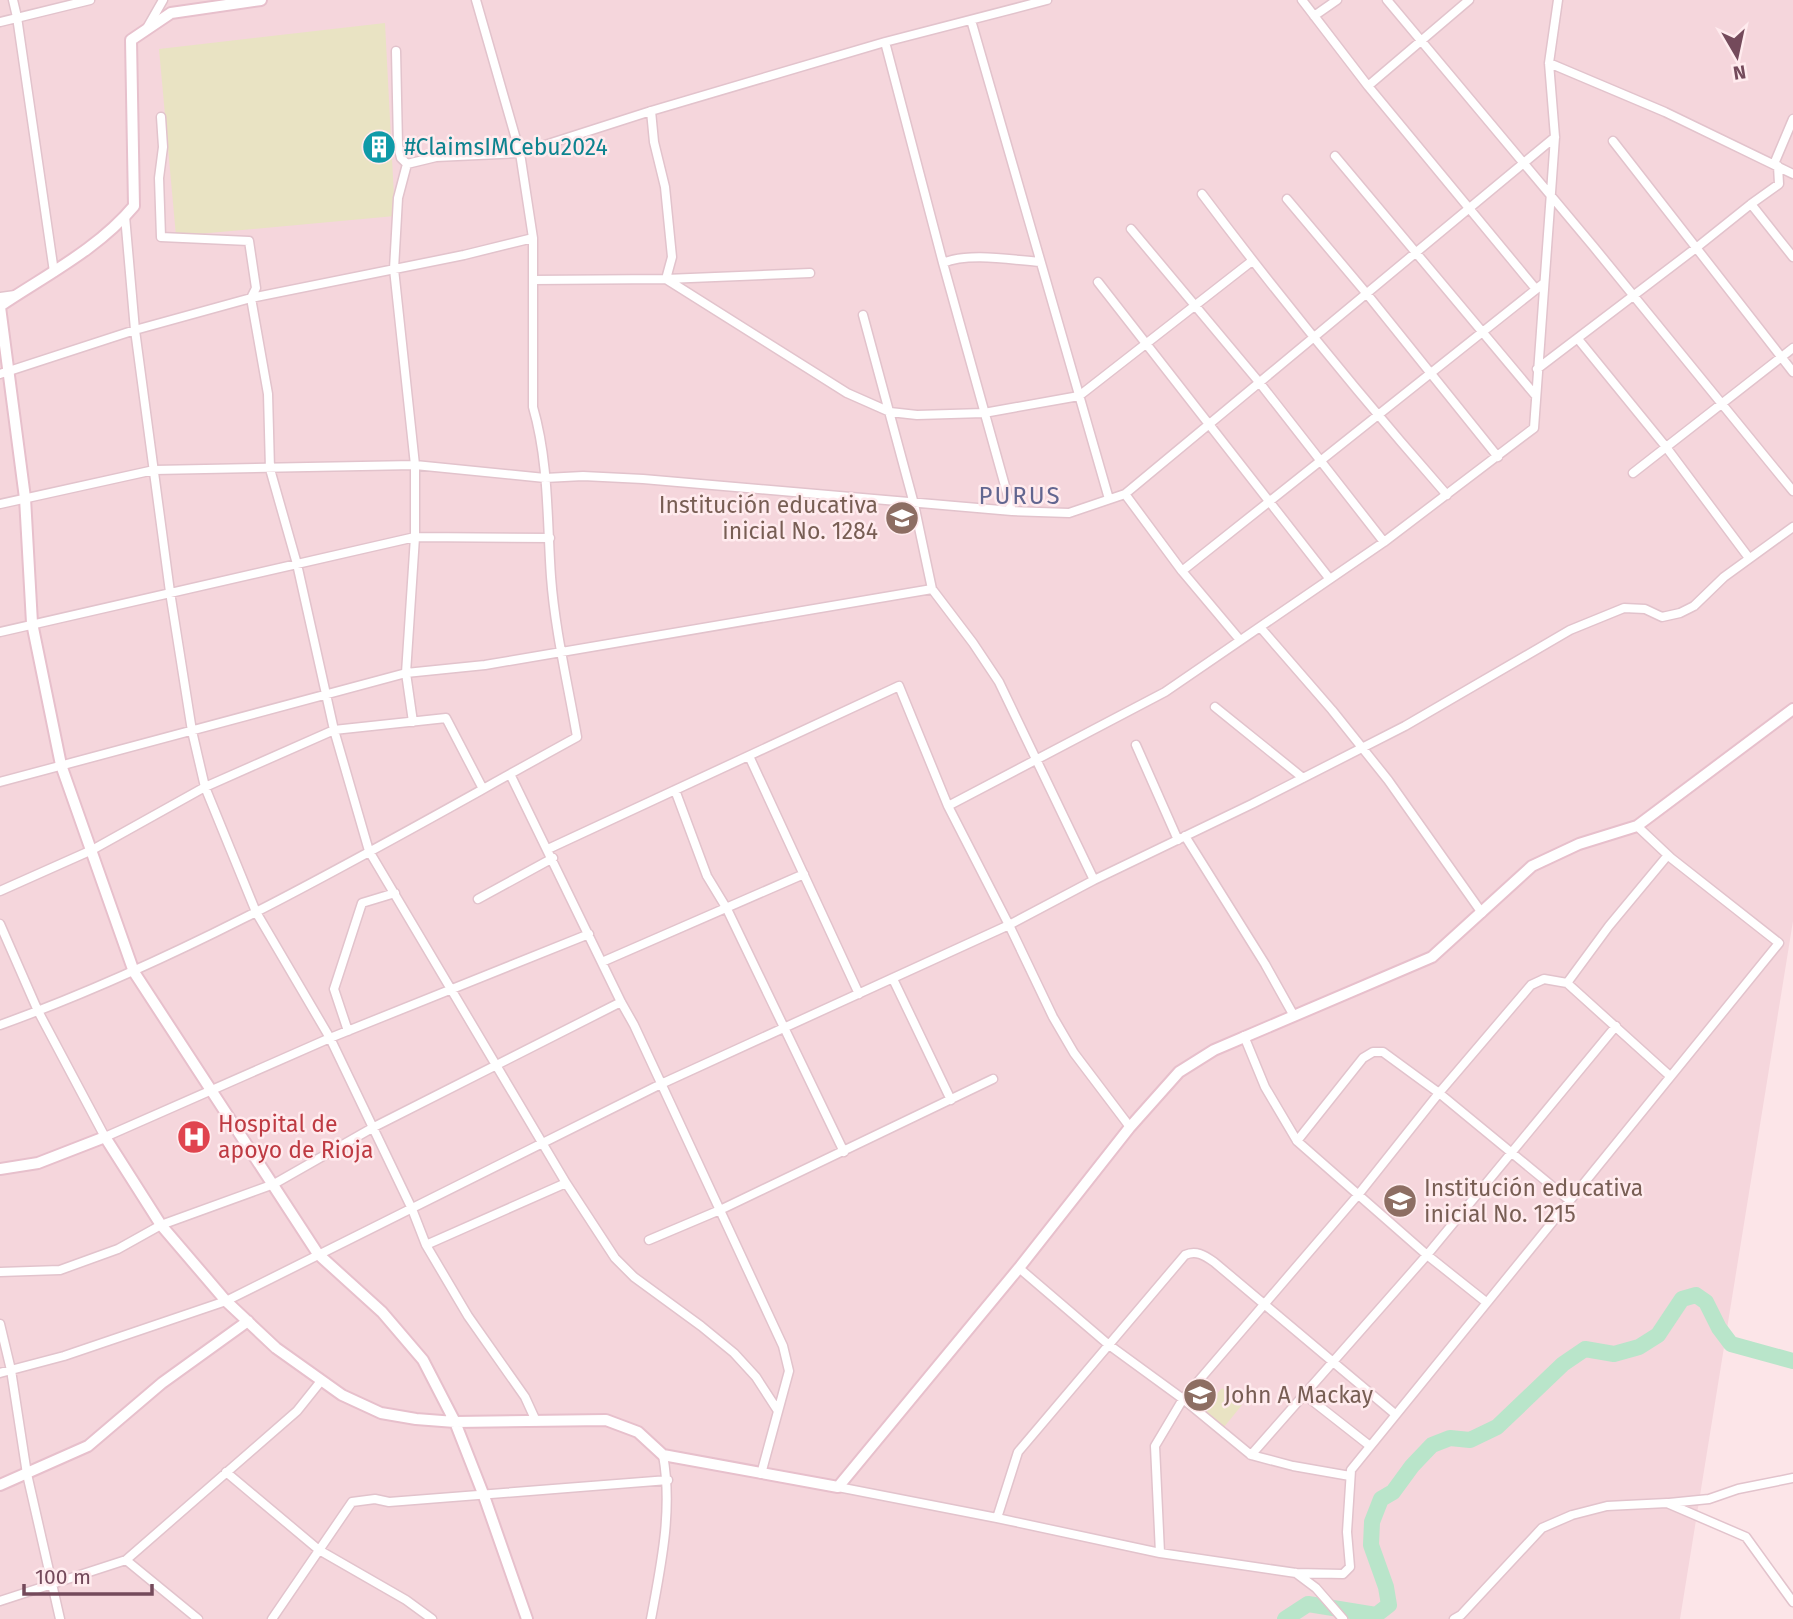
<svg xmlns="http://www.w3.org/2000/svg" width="1793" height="1619" viewBox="0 0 1793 1619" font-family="'Fira Sans',sans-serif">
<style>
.residential{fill:#f5d6dc}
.green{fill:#e9e3c3}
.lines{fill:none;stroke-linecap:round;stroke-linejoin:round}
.river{stroke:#b9e5ca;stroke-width:16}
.street-casing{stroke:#e2c3cc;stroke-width:11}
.secondary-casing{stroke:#e7c0cc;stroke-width:14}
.street{stroke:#fff;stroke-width:8}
.secondary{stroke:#fff;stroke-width:10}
.labels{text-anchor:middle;stroke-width:5;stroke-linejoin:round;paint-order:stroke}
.culture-label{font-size:23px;fill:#0d838f;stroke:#ffebee;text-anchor:start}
.education-label{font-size:23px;fill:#785e54;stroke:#ffebee;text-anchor:start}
.health-label{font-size:23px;fill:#be3a42;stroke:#ffebee;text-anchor:start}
.neighbourhood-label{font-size:24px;letter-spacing:2px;fill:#626690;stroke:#ffebee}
</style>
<rect width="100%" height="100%" fill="#fce5e8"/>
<path class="residential" d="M0 0H1793V921L1680 1619H0Z"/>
<path class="green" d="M385 23 395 216 176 236 159 49Z
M1222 1388 1242 1405 1224 1427 1203 1410Z"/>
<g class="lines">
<path class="river" d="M1285 1619 1308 1604 1376 1615 1389 1605 1386 1587 1371 1545 1372 1522 1381 1499 1393 1492 1412 1466 1432 1445 1450 1438 1470 1440 1497 1427 1563 1364 1585 1349 1614 1354 1639 1347 1658 1335 1682 1299 1696 1295 1706 1302 1719 1328 1731 1344 1793 1361"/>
<g class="street-casing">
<path id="street" d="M13 0 17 17 54 272
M1302 0 1368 86 1535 288
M1387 0 1593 246 1793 491
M1314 16 1337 0
M971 20 1109 499
M0 22 90 0
M147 28 163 0
M885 42 943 263 1012 511
M396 51 398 145 401 158 407 164
M1549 63 1665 112 1793 174
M1368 86 1469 0
M651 111 654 142 665 187 672 257 666 279 810 273
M161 117 163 147 159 178 161 237 249 241 256 288 251 298 268 394 270 469 297 564 334 730 369 851 566 1183 615 1258 634 1277 701 1326 734 1353 756 1377 778 1411
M1613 141 1793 372
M1335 156 1536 396
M1774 164 1793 119
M1202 194C1280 298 1362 398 1447 495
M1287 199 1367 294 1498 457
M1751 204 1793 257
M125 216 135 330 170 592 192 731 205 787 256 912 330 1038 412 1209 426 1245 468 1316 525 1397 536 1421
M1131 229 1259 382 1384 542
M943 263C968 252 1013 260 1040 262
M533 280 666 279 847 393 890 412 917 415 984 413 1079 396 1252 261
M1098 282 1329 578
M0 297 15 295
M863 315 914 504 932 589 973 643 999 682 1094 880
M1578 339 1666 447 1749 558
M1537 369 1696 248 1751 204 1779 184 1778 166
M0 374 135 330 251 298 464 255 533 238
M1633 473 1793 348
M1125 494 1182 571 1240 640
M0 504 154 470 415 465 545 478 583 476 643 479 1012 511 1069 513 1125 494 1555 137
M1182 571 1544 283
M1260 627 1332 710 1388 780 1482 913
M0 632 415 537 550 538
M1215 707 1303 778
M413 722 406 673 415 537V465L394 269 398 198 407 164 436 157 520 153 651 111 885 42 1047 0
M1136 745 1178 840
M749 756 859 994
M510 774 621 1002 634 1025 783 1346 789 1371 761 1474
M0 782 406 673 485 665 932 589
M675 790 707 876 727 909 844 1152
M1185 836 1265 964 1294 1016
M548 849 899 686 948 806
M0 891 92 850 205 787 334 730 446 718 483 789
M478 899 553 858
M0 924 38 1011 105 1137 330 1038 589 934
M602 962 804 874
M893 979 951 1100
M1567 983 1670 1076
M0 1025C203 952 389 840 577 737 568 684 555 631 551 577 547 521 549 462 533 407V238L520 153 476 0
M348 1031 334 989 362 903 395 893
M1244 1036 1265 1087 1297 1141 1427 1255 1486 1302
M1130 1127 1074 1053 1053 1017 1009 925 948 806 1165 692 1384 542 1534 428 1555 137 1549 63 1558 0
M1297 1141 1363 1058 1373 1052H1383L1439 1093 1569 1200
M649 1240 720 1210 993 1079
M426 1245 566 1183
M1019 1268 1109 1345 1183 1399 1251 1455 1427 1255 1616 1026
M0 1272 60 1270 118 1249 161 1225 274 1184 374 1127 621 1002
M0 1324 11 1370 27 1474 60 1619
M0 1373 64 1356 226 1301 661 1084 1009 925 1094 880 1252 804 1405 726 1570 630 1624 608 1645 609 1662 617 1680 613 1694 606 1724 577 1793 527
M1305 1395 1370 1446
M1251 1455 1293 1466 1350 1476
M226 1472 319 1550 406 1600 432 1619
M838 1487 997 1518 1160 1553 1296 1573 1343 1574 1350 1567 1347 1532 1351 1470 1779 943 1671 858 1637 826
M1669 1503 1709 1499 1738 1489 1793 1478
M997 1518 1018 1452 1185 1255C1196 1250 1204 1255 1214 1262L1395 1414
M1160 1553 1155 1446 1183 1399 1358 1195 1439 1093 1531 985 1544 979 1567 983 1609 926 1668 855
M126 1560 198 1619
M1296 1573 1316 1588 1343 1619
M0 1601 126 1560 297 1411 321 1381
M272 1619 352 1502 375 1499 389 1502 668 1480
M651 1619C661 1565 673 1510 663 1455
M1454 1619 1461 1615 1542 1528 1572 1515 1607 1506 1667 1503 1746 1537 1793 1602"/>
</g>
<g class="secondary-casing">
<path id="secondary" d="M0 306C46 275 98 249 134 206L131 40 171 13 261 0
M0 307 25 498 32 623 61 765 134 972 318 1254 382 1312 423 1360 455 1422 484 1496 527 1619
M0 1169 38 1163 105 1137 161 1225 226 1301 276 1348 342 1395 381 1413 416 1419 455 1422 606 1420 638 1432 663 1455 838 1487 1019 1268 1130 1127 1179 1072 1214 1050 1432 957 1532 866 1579 844 1637 826 1793 709
M0 1485 88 1446 162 1383 248 1321"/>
</g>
<use href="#street" class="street"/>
<use href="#secondary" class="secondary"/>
</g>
<defs>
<g id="building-disc" transform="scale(1.75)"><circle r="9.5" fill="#0f9aa8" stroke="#ffebee"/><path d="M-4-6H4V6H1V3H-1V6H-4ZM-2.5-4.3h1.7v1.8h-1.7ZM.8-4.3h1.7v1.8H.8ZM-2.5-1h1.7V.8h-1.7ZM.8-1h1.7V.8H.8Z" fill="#fff"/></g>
<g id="school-disc" transform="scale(1.75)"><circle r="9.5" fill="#8d6e63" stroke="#ffebee"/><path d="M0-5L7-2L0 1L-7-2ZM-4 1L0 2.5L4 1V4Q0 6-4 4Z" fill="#fff"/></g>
<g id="hospital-disc" transform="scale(1.75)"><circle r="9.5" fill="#e0444e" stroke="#ffebee"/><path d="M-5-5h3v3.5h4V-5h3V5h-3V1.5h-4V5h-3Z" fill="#fff"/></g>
</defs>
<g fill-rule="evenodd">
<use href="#building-disc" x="379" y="147"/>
<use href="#school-disc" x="902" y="518"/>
<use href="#hospital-disc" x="194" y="1137"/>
<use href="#school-disc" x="1400" y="1201"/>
<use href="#school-disc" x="1200" y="1395"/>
</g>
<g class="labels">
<g class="culture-label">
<text x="404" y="155">#ClaimsIMCebu2024</text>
</g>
<g class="education-label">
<text x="878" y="513" text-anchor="end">Institución educativa<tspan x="878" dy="26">inicial No. 1284</tspan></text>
<text x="1424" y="1196">Institución educativa<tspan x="1424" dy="26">inicial No. 1215</tspan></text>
<text x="1224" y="1403">John A Mackay</text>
</g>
<g class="health-label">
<text x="218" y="1132">Hospital de<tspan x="218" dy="26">apoyo de Rioja</tspan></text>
</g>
<g class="neighbourhood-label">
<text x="1020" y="504">PURUS</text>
</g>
</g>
<g transform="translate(1737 56) rotate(171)" stroke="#ffebee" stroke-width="5" paint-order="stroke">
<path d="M0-5L12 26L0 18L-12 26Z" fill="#744a5b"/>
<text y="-10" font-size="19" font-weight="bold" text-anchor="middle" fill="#744a5b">N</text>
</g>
<path d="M24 1584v10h128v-10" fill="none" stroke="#744a5b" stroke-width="3.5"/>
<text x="35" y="1584" font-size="21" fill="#744a5b" stroke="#ffebee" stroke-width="5" paint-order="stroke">100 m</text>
</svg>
